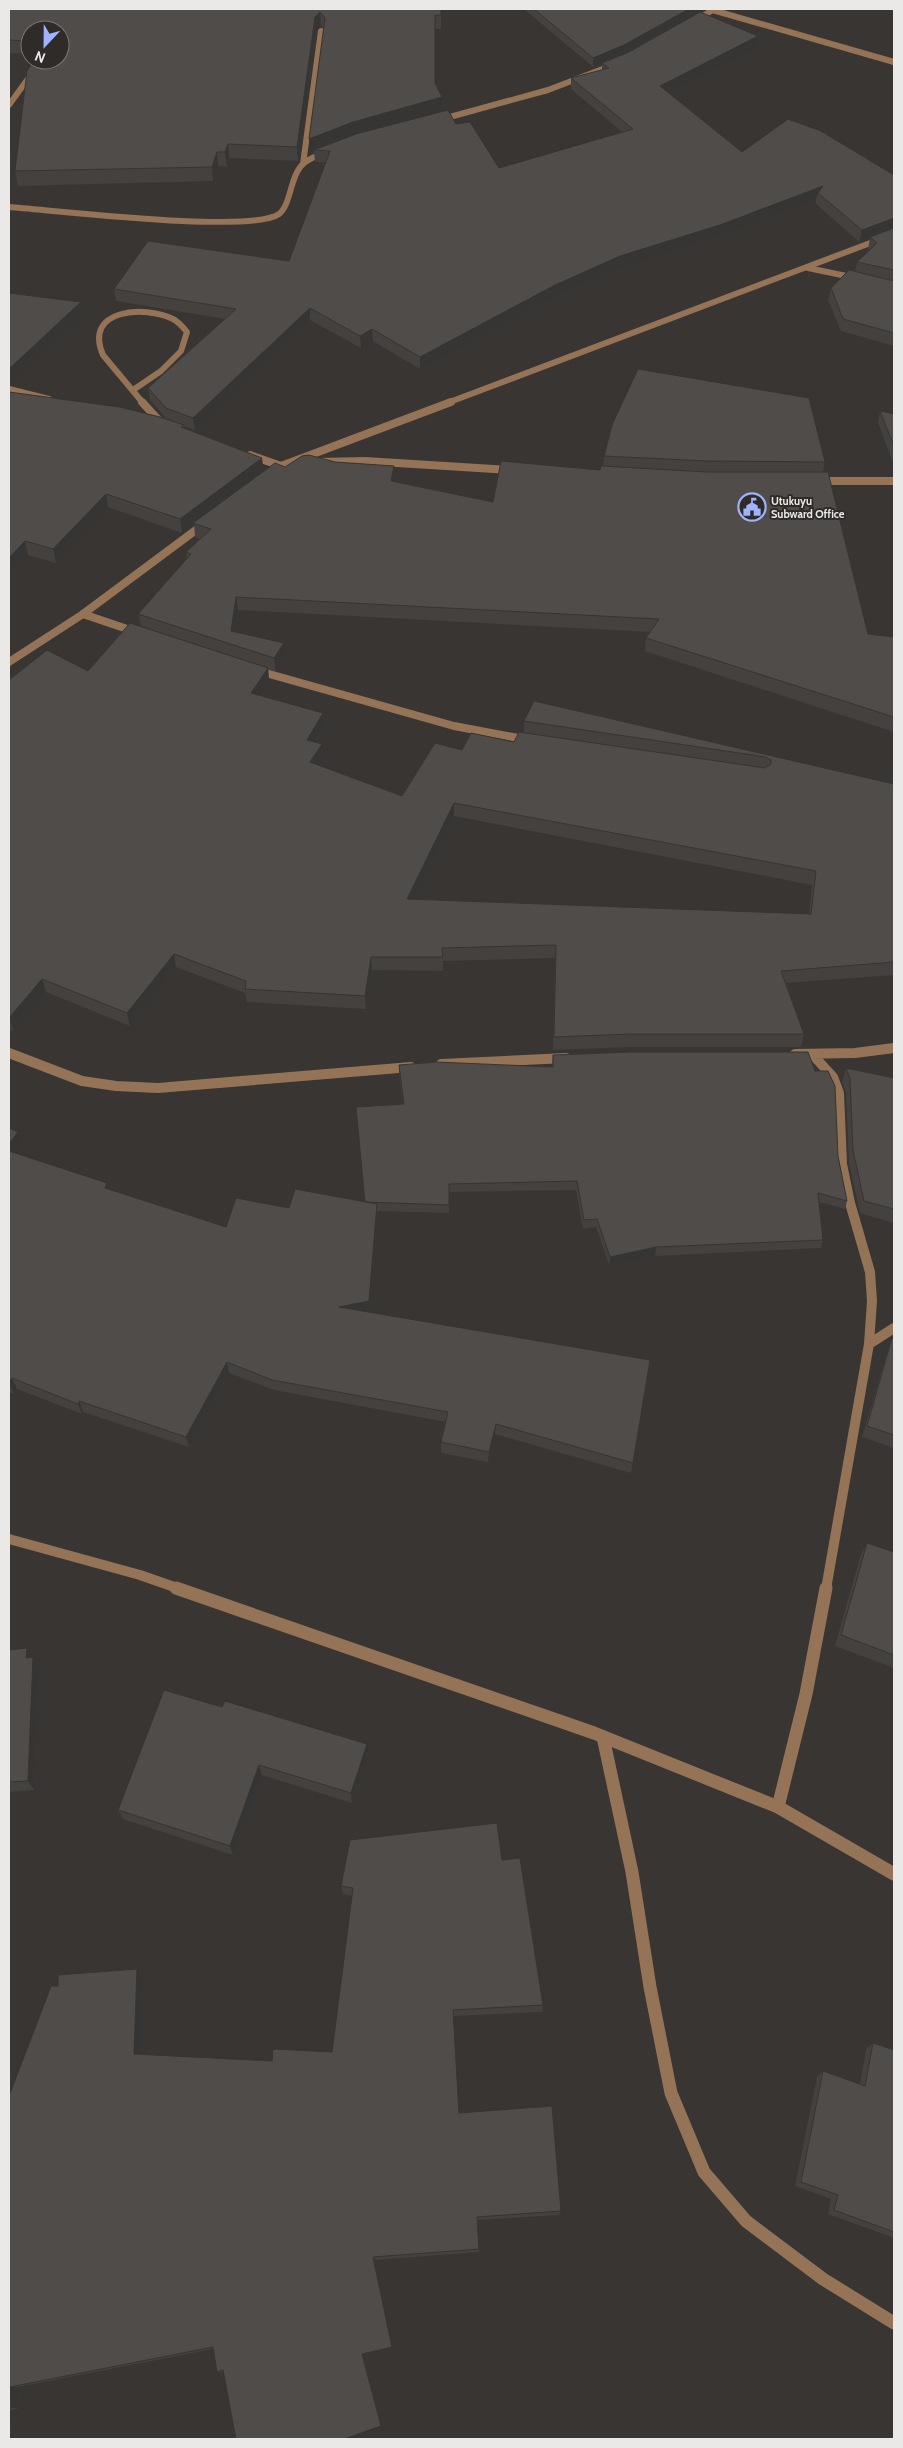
<svg xmlns="http://www.w3.org/2000/svg" width="903" height="2448" viewBox="0 0 903 2448" font-family="Cabin,sans-serif">
<style>
.lines{fill:none;stroke-linecap:round;stroke-linejoin:round}
.service-far1{stroke:#947357;stroke-width:6}
.service{stroke:#947357;stroke-width:8}
.minor-far3{stroke:#947357;stroke-width:6}
.minor-far2{stroke:#947357;stroke-width:8}
.minor-far1{stroke:#947357;stroke-width:10}
.minor{stroke:#947357;stroke-width:13}
.tertiary-far3{stroke:#947357;stroke-width:6}
.tertiary-far2{stroke:#947357;stroke-width:8}
.tertiary-far1{stroke:#947357;stroke-width:10}
.tertiary{stroke:#947357;stroke-width:13}
.wall{fill:#44413f;fill-rule:evenodd}
.shaded-wall{fill:#373533}
.building{fill:#4f4c49;stroke:#373533;fill-rule:evenodd}
.labels{text-anchor:middle;stroke-width:4;stroke-linejoin:round;paint-order:stroke}
.far-poi-label{font-size:11px;font-weight:bold;fill:#ebe9e8;stroke:#2e2b29;text-anchor:start}
</style>
<rect width="100%" height="100%" fill="#383533"/>
<g class="lines">
<path class="service-far1" d="M133 390 161 371 181 351 187 332C183 327 179 322 173 319 144 305 83 309 103 355L143 403"/>
<path class="service" d="M142 402 163 425"/>
<path class="minor-far3" d="M709 9 894 62
M694 21 713 10
M9 105 30 76
M439 120 548 90 613 65
M303 164 321 31
M9 207C53 210 251 234 279 214 291 205 290 176 303 164 309 158 320 155 327 151
M808 268 856 278
M9 389 49 399"/>
<path class="minor-far2" d="M250 455 281 466 287 465
M318 462 365 461 511 470
M818 481H894
M83 614 136 632
M255 670 454 726 529 740"/>
<path class="minor-far1" d="M9 1053 82 1081 116 1086 158 1088 411 1067
M795 1054 855 1053 894 1048
M812 1054 833 1077 839 1093 842 1164 850 1203 870 1272 872 1301 869 1344 826 1589
M441 1064 566 1058
M869 1344 894 1328"/>
<path class="minor" d="M603 1737 632 1872 650 1987 671 2093 704 2172 746 2221 823 2279 894 2323
M778 1807 806 1694 826 1588"/>
<path class="tertiary-far3" d="M447 403 894 234"/>
<path class="tertiary-far2" d="M271 473 281 466 451 402
M9 662 83 614 204 524"/>
<path class="tertiary-far1" d="M9 1539 140 1575 180 1589"/>
<path class="tertiary" d="M176 1588 594 1733 778 1807 894 1874"/>
</g>
<path class="wall" d="M9 9H441V29H435V84L442 97 443 111 499 168 622 132 571 89V78L602 70V63L593 67 524 9H682L687 10 686 19 626 53 756 48 669 93 742 152 894 175V346L841 331 828 300 831 288 855 272 857 262 869 250 868 249 870 238 859 242 816 204V199L718 237 619 268 555 297 420 369 373 341 361 348 310 320 195 430 184 426V428L264 471 285 467 335 462 394 466V481L493 502 600 470 603 466 604 456 825 462 823 472 868 634 894 637V732L645 651 646 638 650 632 238 610 235 632 284 643 285 657 276 672 268 669 269 681 260 695 323 713 324 726 315 742 322 744 323 757 318 765 402 796 462 750 514 742 524 732V721L534 701 894 784V975L786 983 804 1034 801 1047H630L553 1050 555 958 443 961V971L372 970 366 1009 247 1002 245 993 176 967 130 1026 46 992 14 1031 9 1029V680L88 671 141 626 138 614 187 559 186 552 200 539 195 537 194 524 182 533 108 507 56 563 28 555 9 575V392L166 418 150 400 148 388 225 319 116 301 114 289 289 261 326 162H315L314 152 309 153V139L324 29 321 26 316 30 298 161 229 158 227 167 218 166 213 181 18 186 15 171 30 66 29 57V54L9 53ZM30 30 60 60H30ZM454 816 812 885 809 914 414 899Z
M477 9H493V10Z
M880 411 894 414V465L878 423Z
M553 1055 838 1156 847 1201 845 1209 819 1202 823 1240 821 1248 655 1256 609 1265 596 1227 583 1229 576 1190 449 1192V1213L377 1211V1216L370 1312 650 1360 631 1473 495 1434 488 1462 441 1453V1442L446 1422 274 1390 229 1373 189 1447 83 1412 82 1414 17 1389 14 1394 9 1392V1128L22 1144 15 1153 107 1183 109 1189 226 1227 289 1208 365 1202 403 1104 399 1074V1065L552 1067Z
M846 1068 894 1078V1223L860 1213 849 1163 846 1093 842 1082Z
M892 1338 894 1339V1448L862 1437 888 1350Z
M867 1543 894 1552V1668L835 1646 861 1554Z
M27 1648 39 1668 34 1790 9 1792V1650Z
M164 1690 368 1754 352 1803 262 1775 233 1855 123 1819 118 1810Z
M502 1860 543 2005 542 2012 453 2016 459 2113 561 2211 559 2215 477 2220 479 2249V2252L375 2260 393 2348 363 2355 382 2426 344 2439 223 2372 221 2373 217 2372 213 2349 18 2387 19 2408 9 2411 11 2439H9V2096L142 1976 140 2055 272 2061 332 2052 352 1896 343 1894 341 1886Z
M873 2043 894 2050V2238L828 2214 831 2199 795 2186 817 2077 823 2071 860 2084 866 2049Z"/>
<path class="shaded-wall" d="M687 10 686 19 624 54 593 67V58Z
M320 12 321 26 316 30 298 161 297 147 315 17Z
M758 36 756 48 659 98 660 86Z
M442 97 443 111 314 150V152L309 153V139L353 122Z
M228 144 229 158 227 167 225 152Z
M217 152 218 166 213 181 212 167Z
M823 186 818 193 816 199 718 237 619 268 555 297 420 369V357L555 285 620 256Z
M894 218 893 229 859 242 862 230Z
M81 302 83 316 11 384 9 385V369Z
M310 308V320L195 430 193 418Z
M372 329 373 341 361 348 360 336Z
M262 458 264 472 193 523 194 524 182 533 180 519Z
M394 466 395 480 391 495V481Z
M106 494 108 507 56 563 53 549Z
M25 541 28 555 9 575V558Z
M236 597 238 610 233 645 231 631Z
M284 643 285 657 276 672 274 658Z
M268 668 269 681 253 707 251 693Z
M323 713 324 726 308 753 307 740Z
M322 744 323 757 311 776 310 762Z
M454 803V816L408 912 407 899Z
M174 954 176 967 130 1026 127 1013Z
M371 957 372 970 366 1009 365 996Z
M42 979 46 992 14 1031 9 1018Z
M18 1132 22 1144 9 1162V1144Z
M107 1183 111 1195 105 1188Z
M377 1204V1216L370 1312 339 1307Z
M656 1247 655 1256 609 1265 610 1257Z
M227 1362 229 1373 189 1447 186 1437Z
M12 1378 17 1389 14 1394 9 1383Z
M79 1401 83 1412 82 1414 78 1404Z
M496 1424 495 1434 488 1462 489 1452Z
M27 1648 39 1668 34 1790 28 1781 26 1658Z
M367 1744 368 1754 352 1803 351 1793Z
M259 1765 262 1775 233 1855 230 1846Z
M137 1969 142 1976 140 2060 134 2054Z
M373 2257 375 2260 393 2348 363 2355 382 2426 344 2439 362 2354Z
M10 2387H18L19 2408H11Z
M9 2411 11 2439H9Z"/>
<path class="building" d="M9 9H441V15H435V83L442 97 353 122 309 139 325 18 320 12 315 17 297 147 228 144 225 152H217L212 167 15 171 27 71 32 63 31 60H60V30H30V41L9 40Z
M534 9H682L687 10 624 45 593 58Z
M700 12 758 36 660 86 742 152 788 119 821 131 894 175V218L862 230 818 193 823 186 720 225 620 256 555 285 420 357 372 329 360 336 310 308 193 418 166 408 148 388 236 309 114 289 148 241 289 261 330 151 314 150 356 134 448 110 456 124 470 122 499 168 633 129 571 78 609 68 602 63 629 52Z
M894 228V270L857 262 877 243 870 237Z
M849 270 894 281V333L843 319 831 288Z
M9 293 81 302 9 369Z
M638 369 809 398 825 462 707 461 604 456 612 425Z
M9 392 119 407 160 417 184 425 181 427 262 458 180 519 106 494 53 549 25 541 9 558Z
M880 411 894 414V446Z
M309 455 335 462 394 466 391 481 493 502 501 461 600 470 601 466 707 472H828L868 634 894 637V717L646 638 659 619 236 597 231 631 284 643 274 658 138 614 191 554 186 552 211 529 193 523 275 463 285 467 302 456Z
M130 623 268 668 251 693 323 713 307 740 322 744 310 762 402 796 435 743 462 750 471 733 514 742 519 732 765 768 771 764V760L766 757 524 721 534 701 894 784V962L781 971 804 1034H631L554 1037 556 945 442 948 443 957H371L365 996 245 989 246 981 174 954 127 1013 42 979 9 1018V680L47 650 88 671ZM454 803 816 871 811 914 407 899Z
M631 1052H808L815 1071H828L835 1086 838 1156 847 1201 818 1193 823 1240 656 1247 610 1257 597 1219 584 1220 577 1181 449 1184V1205L365 1202 356 1107 404 1104 399 1065 436 1062 553 1067V1055Z
M846 1068 894 1078V1209L864 1201 853 1150 850 1079Z
M9 1128 18 1132 9 1144Z
M9 1151 107 1183 105 1188 226 1227 236 1198 289 1208 295 1189 377 1204 369 1301 339 1307 650 1360 633 1463 496 1424 489 1452 441 1442 448 1412 272 1380 227 1362 186 1437 79 1401 78 1404 12 1378 9 1383Z
M892 1338 894 1339V1435L867 1426Z
M867 1543 894 1552V1655L841 1635Z
M27 1648 26 1658 33 1657 28 1781 9 1782V1650Z
M164 1690 222 1707 225 1701 367 1744 351 1793 259 1765 230 1846 118 1810Z
M497 1823 502 1860 520 1858 543 2005 453 2010 459 2113 552 2106 561 2211 477 2217 479 2249 373 2257 392 2347 362 2354 381 2426 344 2439H236L223 2370 217 2372 213 2347 10 2387 11 2408 9 2409V2096L51 1986H58V1975L137 1969 134 2054 272 2061 273 2049 332 2052 353 1888 341 1886 350 1840Z
M873 2043 894 2050V2232L834 2210 838 2195 801 2182 823 2071 865 2086Z"/>
<defs>
<g id="civic-ring" transform="scale(1.4375)"><circle r="9.5" fill="#2e2b29" stroke="#a0b3fd" stroke-width="1.5"/><path d="M-.6-6.5H3V-4.5H.6V-3L4-1V1h2V6H-6V1h2V-1L-.6-3ZM-1.2 2.5V6h2.4V2.5Z" fill="#a0b3fd"/></g>
</defs>
<g fill-rule="evenodd">
<use href="#civic-ring" x="752" y="507"/>
</g>
<g class="labels">
<g class="far-poi-label">
<text x="771" y="505">Utukuyu<tspan x="771" dy="13">Subward Office</tspan></text>
</g>
</g>
<rect width="903" height="2448" fill="none" stroke="#ebe9e8" stroke-width="20"/>
<g transform="translate(45 45) rotate(202)"><circle r="24" fill="#2e2b29" stroke="#7a7775"/>
<path d="M0-4L9 19L0 12L-9 19Z" fill="#a0b3fd"/>
<text y="-8" font-size="14" font-weight="bold" text-anchor="middle" fill="#ebe9e8">N</text>
</g>
</svg>
